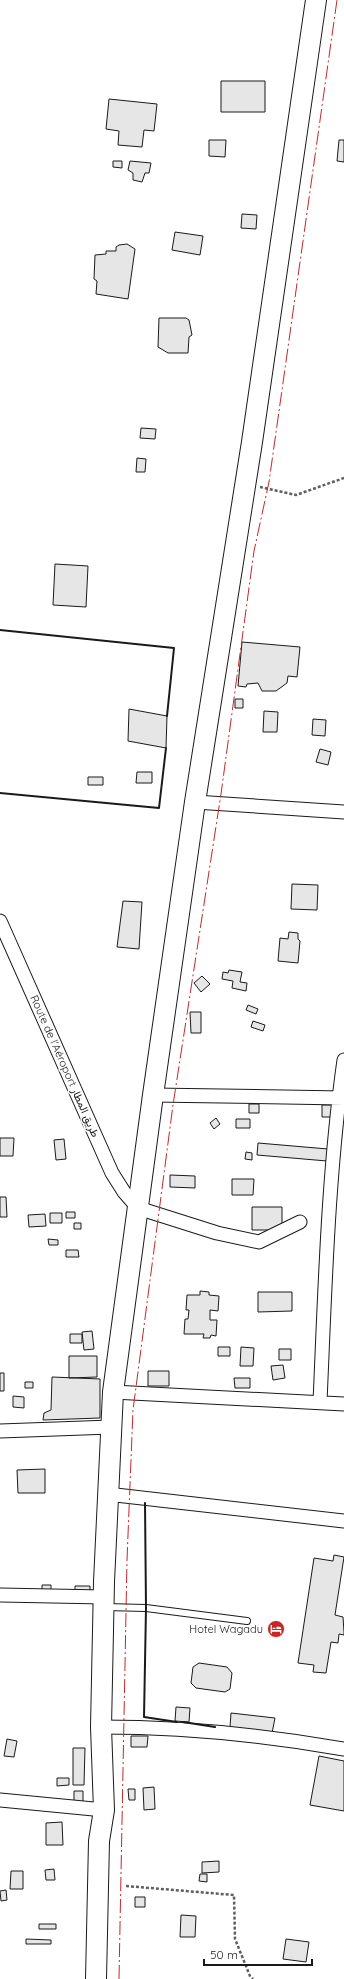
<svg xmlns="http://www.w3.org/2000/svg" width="344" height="1979" viewBox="0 0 344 1979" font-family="Quicksand,Vazirmatn,sans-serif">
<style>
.building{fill:#e6e6e6;stroke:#1a1a1a}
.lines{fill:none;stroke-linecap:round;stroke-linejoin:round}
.lane-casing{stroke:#1a1a1a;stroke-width:8}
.street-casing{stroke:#1a1a1a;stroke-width:15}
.primary-casing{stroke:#1a1a1a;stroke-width:22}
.path{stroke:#5f5f5f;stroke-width:2.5;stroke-dasharray:3 2;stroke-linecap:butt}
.lane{stroke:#fff;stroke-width:6}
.street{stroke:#fff;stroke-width:13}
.primary{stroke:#fff;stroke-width:20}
.wall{stroke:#1a1a1a;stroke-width:2}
.power{stroke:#c62828;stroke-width:1;stroke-dasharray:14 3 2 3;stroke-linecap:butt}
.labels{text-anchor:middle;stroke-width:3;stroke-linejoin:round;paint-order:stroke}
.street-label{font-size:11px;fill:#1a1a1a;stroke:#fff}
.poi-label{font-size:11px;fill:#1a1a1a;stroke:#fff;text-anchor:end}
</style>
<rect width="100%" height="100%" fill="#fff"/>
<path class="building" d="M221 81H265V112H221Z
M109 99 157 104 154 131 144 130 142 147 118 145 119 131 106 129Z
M209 140H226L225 157 209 156Z
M339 140H344V162L337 161Z
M113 161H122V168L113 167Z
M130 161 151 163 149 173H145L142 182 133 180V173L128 170Z
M242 214 257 215 256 229 241 228Z
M175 232 203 236 200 255 172 250Z
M127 244 135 249 128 299 96 294 97 281 94 279 95 255 106 254V251H116V247L119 245Z
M159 318H186L189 320 192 335 189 337 188 353H168L158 347Z
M141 428 156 429 155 439 140 438Z
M137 458 146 459 145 472H136Z
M55 564 88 566 86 607 53 605Z
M242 642 300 647 297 677 288 676 287 683 276 691H262L258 683 247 684 246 687 238 686Z
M235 699H243V708H235Z
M129 709 167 716 166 748 128 741Z
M264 711 278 712 277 732H263Z
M313 719 326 720 325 736 312 735Z
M320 749 331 752 328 765 316 762Z
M137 772H152V783H136Z
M88 777H103V785H88Z
M292 884 318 885 317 910 291 909Z
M123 901 142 902 139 949 117 947Z
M289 932 298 933V939L300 941 298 963 278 961 280 938 288 939Z
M229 970 242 972 240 982 247 983 246 991 232 988 233 981 222 979 223 972 228 973Z
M202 976 210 984 201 992 194 983Z
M248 1005 258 1009 256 1014 246 1010Z
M190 1012H201V1033H191Z
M253 1021 265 1025 263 1031 251 1027Z
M249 1104H259V1113H249Z
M322 1105H332V1117H322Z
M216 1118 220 1124 214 1129 210 1123Z
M236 1119H250V1128H236Z
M0 1138H14L13 1156H0Z
M64 1139 66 1159 56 1160 54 1140Z
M258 1143 328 1149 327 1161 257 1155Z
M246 1152 252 1153V1160L245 1159Z
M170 1175 195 1176V1188L170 1187Z
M232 1179H254L253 1195H232Z
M0 1197H6L7 1217H0Z
M252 1207H282V1230H252Z
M66 1212H75V1218H66Z
M50 1213H62V1223H50Z
M45 1214 46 1226 29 1227 28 1215Z
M74 1223H81V1229H74Z
M48 1239 58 1240V1245H49Z
M66 1250H78L79 1257H66Z
M200 1291 209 1292V1295L219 1296 218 1311 210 1310V1320H217L216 1336 211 1335 210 1338H203L204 1334H184L185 1319H188L189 1310H186L187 1295H200Z
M258 1292H292V1311L258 1312Z
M92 1331 94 1349 84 1350 82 1332Z
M70 1334H82V1343H70Z
M218 1347H230V1356H218Z
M241 1347 254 1348 253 1366H240Z
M279 1349H291V1360H279Z
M69 1356H97V1377L69 1378Z
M283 1365 285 1378 273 1380 271 1366Z
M148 1371H169V1386H148Z
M0 1373H4V1391H0Z
M52 1377 100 1379V1418L43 1420 44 1413 51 1410Z
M234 1378H250V1388H235Z
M25 1382H33V1388H25Z
M13 1396 24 1397V1408L13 1407Z
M45 1469V1493H18L17 1470Z
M334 1555 344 1557 335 1615 343 1617 344 1632V1635L339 1634 338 1643 331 1642 326 1673 313 1672 314 1665 298 1663 314 1558 333 1561Z
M42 1585H51V1594H42Z
M75 1586H90V1600H75Z
M199 1663 227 1667 232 1673 230 1689 225 1692 196 1688 191 1683 193 1667Z
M176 1707 190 1708 189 1722 175 1721Z
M231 1713 275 1718 272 1733 230 1727Z
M131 1736H148L147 1747H131Z
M7 1739 17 1741 14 1757 4 1756Z
M73 1748H85L84 1785H73Z
M319 1756 344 1761V1811L310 1805Z
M57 1778H69V1785L57 1786Z
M154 1787 155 1809 144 1810 143 1788Z
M128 1789H135V1800H129Z
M74 1791H83V1813H74Z
M62 1822 63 1845H46V1823Z
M219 1861V1872L202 1873V1862Z
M54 1869 55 1880H46L45 1870Z
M11 1871H23V1889H10Z
M200 1874H207V1882L199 1881Z
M6 1890 7 1900 1 1901 0 1891Z
M135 1897H145V1907H135Z
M181 1915 196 1916 195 1937H180Z
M39 1924H56V1929H39Z
M26 1939 51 1940V1944H26Z
M286 1939 309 1942 306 1962 283 1959Z"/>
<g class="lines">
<g class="lane-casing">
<path id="lane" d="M105 1607 146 1608 247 1621"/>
</g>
<g class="street-casing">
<path id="street" d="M195 802 344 812
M0 921 112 1173 124 1192 138 1208 217 1233 259 1242 300 1222
M153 1095 344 1098
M113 1392 344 1404
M320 1402C325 1289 328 1173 344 1060
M0 1431 111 1427
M107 1494 344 1521
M0 1595 104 1597
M101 1727C182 1727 264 1735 344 1749
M0 1800 104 1810"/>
</g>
<g class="primary-casing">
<path id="primary" d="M96 1979 99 1841 104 1810 101 1727 104 1582 113 1392 153 1095 195 802 252 442 316 0"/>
</g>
<path class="path" d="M260 487 296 495 344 478
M126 1886 234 1895 235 1939 250 1976 253 1979"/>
<use href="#lane" class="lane"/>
<use href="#street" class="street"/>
<use href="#primary" class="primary"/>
<path class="wall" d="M0 630 174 648 167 716
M0 793 159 808 166 748
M145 1503 146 1608 144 1717 177 1722
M183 1722 215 1727"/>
<path class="power" d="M119 1979 127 1560 133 1410 173 1105 221 794 254 551 269 482 337 0"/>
</g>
<defs>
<g id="hotel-disc" transform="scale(0.9)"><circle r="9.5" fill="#c62828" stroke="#fff"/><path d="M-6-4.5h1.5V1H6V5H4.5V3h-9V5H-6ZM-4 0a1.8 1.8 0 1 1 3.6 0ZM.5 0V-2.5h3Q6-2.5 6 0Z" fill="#fff"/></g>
</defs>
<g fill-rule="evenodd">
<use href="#hotel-disc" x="276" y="1629"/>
</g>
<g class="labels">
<g class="street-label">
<text transform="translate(65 1066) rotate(66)" y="4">Route de l'Aéroport طريق المطار</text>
</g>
<g class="poi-label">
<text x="263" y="1633">Hotel Wagadu</text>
</g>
</g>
<path d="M204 1959v6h108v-6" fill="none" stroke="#1a1a1a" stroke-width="2"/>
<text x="210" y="1959" font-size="12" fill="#1a1a1a" stroke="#ffffff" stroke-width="3" paint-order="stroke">50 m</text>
</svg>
